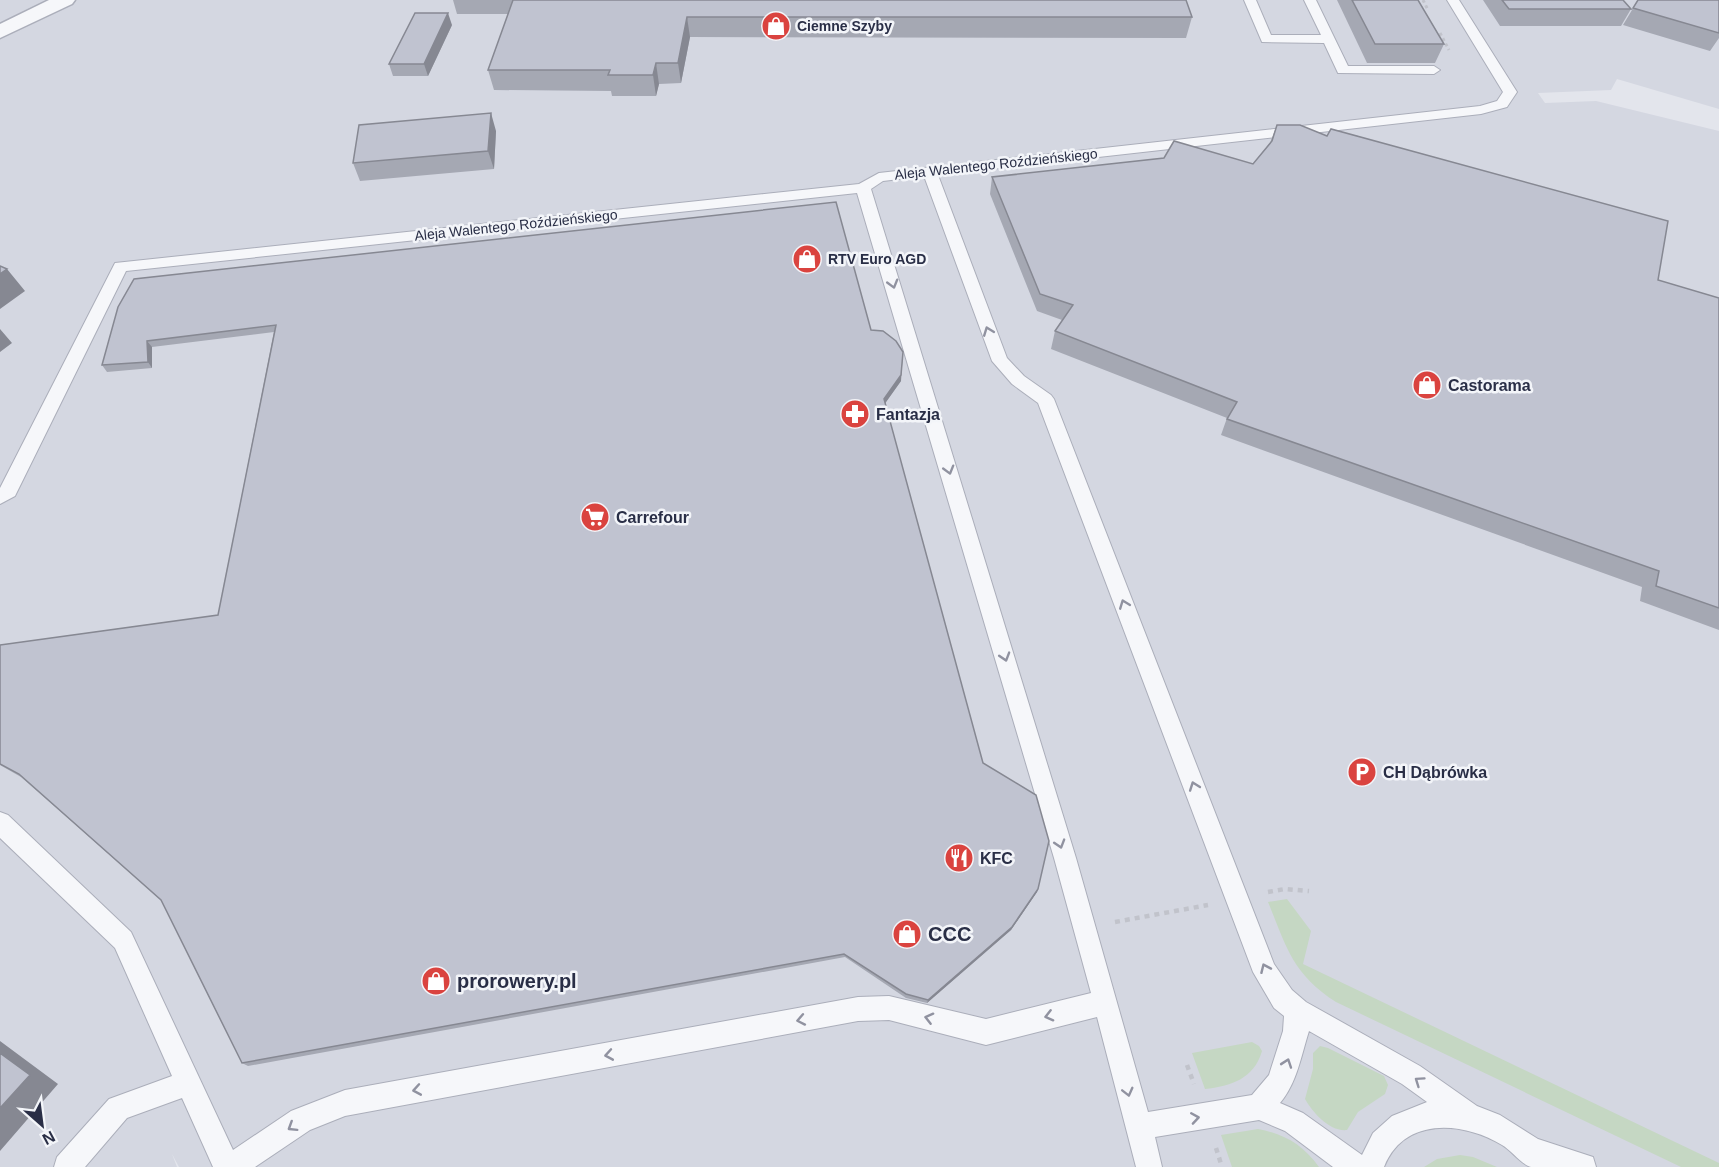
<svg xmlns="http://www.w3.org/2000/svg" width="1719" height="1167" viewBox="0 0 1719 1167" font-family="Arial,sans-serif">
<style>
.built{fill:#d4d7e1}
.green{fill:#c5d7c3}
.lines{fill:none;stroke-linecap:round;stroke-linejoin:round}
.service-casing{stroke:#abaeba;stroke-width:2}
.minor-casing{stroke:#abaeba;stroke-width:3}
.path-far1{stroke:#c1c3cb;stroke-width:3;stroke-dasharray:3 3;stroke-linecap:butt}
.path{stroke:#c1c3cb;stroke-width:4.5;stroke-dasharray:5 5;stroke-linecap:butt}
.service{fill:#f6f7fa;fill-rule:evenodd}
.minor{fill:#f6f7fa;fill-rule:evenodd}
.wall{fill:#a5a8b3}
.shaded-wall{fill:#868892}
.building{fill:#c0c3d0;stroke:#868892;stroke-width:1.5}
.oneway{stroke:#9092a0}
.labels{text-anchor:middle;stroke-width:5;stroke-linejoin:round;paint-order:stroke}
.far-poi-label{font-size:14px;font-weight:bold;fill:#292e46;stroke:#f3f5f9;text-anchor:start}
.far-street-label{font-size:14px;fill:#292e46;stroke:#f3f5f9}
.poi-label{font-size:16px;font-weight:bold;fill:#292e46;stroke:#f3f5f9;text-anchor:start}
.near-poi-label{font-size:20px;font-weight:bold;fill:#292e46;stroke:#f3f5f9;text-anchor:start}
</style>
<rect width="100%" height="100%" fill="#e3e5ec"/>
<path class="built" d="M0 0H1719V109L1617 79 1611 90 1538 93 1545 103 1596 101 1719 131V1167H179L172 1154 177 1167H0Z"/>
<path class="green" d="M1287 899 1311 931 1303 964 1719 1163V1167H1681L1336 1002C1292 973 1287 948 1268 902Z
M1252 1042 1259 1046 1262 1051C1254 1079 1231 1086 1205 1089L1192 1053Z
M1320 1046 1328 1048 1384 1076 1388 1085 1385 1094 1358 1112 1347 1130C1330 1132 1313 1113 1305 1099L1313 1069V1053Z
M1258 1129C1285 1134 1303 1145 1319 1167H1232L1221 1135Z
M1460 1155 1473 1157 1497 1167H1424L1437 1159Z"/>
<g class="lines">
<g class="service-casing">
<path id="service" d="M1244 0H1256L1271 35H1321L1304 0H1316L1348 66H1434L1440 70 1434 74 1338 73 1324 43 1262 42Z
M1447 0H1459L1517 92 1507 107 1481 114 938 175 1007 358 1024 376 1051 395 1054 399 1274 964 1292 990 1306 1002 1420 1066 1477 1106 1500 1115 1538 1139 1593 1157 1596 1167C1579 1167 1547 1167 1531 1167 1522 1165 1511 1150 1502 1145 1462 1121 1404 1117 1384 1167H1333L1285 1131 1259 1120 1155 1137 1162 1167H1136L1097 1017 986 1045 889 1020 858 1021 345 1116 310 1130 255 1167H213L182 1098 127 1118 85 1167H54L57 1157 109 1099 172 1076 115 948 0 838V812L8 815 131 932 233 1150 291 1111 345 1090 858 997 889 996 986 1019 1091 993 1054 858 857 193 126 271 15 496 0 504V488L115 263 859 184 879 173 1480 106 1497 101 1503 92ZM924 176 992 361 1012 384 1038 403 1253 972 1274 1008 1284 1016 1283 1031 1269 1075 1252 1095 1148 1112 1076 858 871 189 883 181ZM1309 1031 1402 1084 1427 1102 1392 1116 1373 1133 1362 1155 1303 1113 1280 1103C1297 1083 1301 1056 1309 1031Z"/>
</g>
<g class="minor-casing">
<path id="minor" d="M49 0H75L72 4 0 38V24Z"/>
</g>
<path class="path-far1" d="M1423 0 1428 10
M1440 33 1449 50"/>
<path class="path" d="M1268 892 1285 889 1309 891
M1115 922 1208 905
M1187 1065 1194 1084
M1216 1148 1222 1167"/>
<use href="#service" class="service"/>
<use href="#minor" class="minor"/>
</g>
<path class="wall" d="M453 0H1186L1192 17 1186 38 690 37 681 83 659 84 656 96H612L611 91 494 90 488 70 508 14H457Z
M1337 0H1418L1444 44 1435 63H1367Z
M1483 0H1623L1631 9 1621 26H1500Z
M1638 0H1719V38L1710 51 1623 25Z
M452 25 428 76H393L389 64Z
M1277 125 1658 280 1719 298V630L1640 601 1642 587 1221 435 1227 418 1051 349 1055 331 1062 320 1037 311 990 194 992 177 1253 164 1270 143Z
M496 131 494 169 360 181 353 163Z
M118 307 871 330 901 381 885 403 983 763 1038 889 1037 892 1011 930 927 1003 906 998 845 957 248 1066 242 1063 161 900 21 777 0 765V645L218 615 274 332 152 347V368L107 372 102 365Z"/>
<path class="shaded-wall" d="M448 13 452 25 428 76 424 64Z
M687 17 690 37 681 83 678 63Z
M656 63 659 84 656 96 653 75Z
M491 113 496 131 494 169 488 151Z
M7 269 25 291 0 309V274Z
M0 329 12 343 0 352Z
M147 341 152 347V368L148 362Z
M903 352 901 381 884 405V399Z
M1038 889 1037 892 1011 930 927 1003 928 1000Z
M0 1041 58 1084 0 1151Z"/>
<path class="building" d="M513 0H1186L1192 17H687L678 63H656L653 75H608L610 70H488Z
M1352 0H1418L1444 44H1375Z
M1502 0H1623L1631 9H1509Z
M1638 0H1719V33L1633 8Z
M415 13H448L424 64H389Z
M491 113 488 151 353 163 359 125Z
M1277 125H1300L1327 136 1331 129 1668 221 1658 280 1719 298V608L1656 586 1659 571 1227 419 1237 402 1055 331 1073 305 1040 294 992 177 1164 158 1174 141 1253 164 1272 141Z
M836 202 871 330 883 331 896 341 903 352 901 375 884 399 983 763 1036 795 1049 841 1038 889 1012 927 928 1000 906 994 844 954 242 1063 161 900 19 774 0 764V645L218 615 276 325 147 341 148 362 102 365 118 307 134 279Z
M0 266 7 269 0 274Z
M0 1053 30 1075 0 1108Z"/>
<defs><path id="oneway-chevron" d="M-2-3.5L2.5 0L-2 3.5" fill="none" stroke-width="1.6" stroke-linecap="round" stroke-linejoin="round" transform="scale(1.5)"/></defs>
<g class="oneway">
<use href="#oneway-chevron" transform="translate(893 284) rotate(74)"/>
<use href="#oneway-chevron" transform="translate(988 331) rotate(-111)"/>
<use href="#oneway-chevron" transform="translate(949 470) rotate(74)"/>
<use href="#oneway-chevron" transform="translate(1124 604) rotate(-111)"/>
<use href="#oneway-chevron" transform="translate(1005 657) rotate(73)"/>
<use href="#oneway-chevron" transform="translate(1194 786) rotate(-110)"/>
<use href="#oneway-chevron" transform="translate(1060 844) rotate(73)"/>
<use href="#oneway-chevron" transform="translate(1265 968) rotate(-114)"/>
<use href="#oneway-chevron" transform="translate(1049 1016) rotate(166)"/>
<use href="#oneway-chevron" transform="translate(929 1018) rotate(-166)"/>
<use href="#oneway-chevron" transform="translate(801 1020) rotate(169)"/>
<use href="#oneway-chevron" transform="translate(609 1055) rotate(170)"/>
<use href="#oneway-chevron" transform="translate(1287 1063) rotate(-71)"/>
<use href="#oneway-chevron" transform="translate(1419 1081) rotate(-145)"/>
<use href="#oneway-chevron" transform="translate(417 1090) rotate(170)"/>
<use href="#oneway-chevron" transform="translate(1128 1092) rotate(76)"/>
<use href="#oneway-chevron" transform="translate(1195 1118) rotate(-9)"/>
<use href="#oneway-chevron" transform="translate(292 1127) rotate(148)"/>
</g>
<defs>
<g id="shop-disc" transform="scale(1.5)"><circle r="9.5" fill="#da433f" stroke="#f3f5f9"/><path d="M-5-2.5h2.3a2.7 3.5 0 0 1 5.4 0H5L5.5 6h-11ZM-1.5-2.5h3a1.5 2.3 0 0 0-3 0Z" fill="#fff"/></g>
<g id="pharmacy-disc" transform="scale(1.5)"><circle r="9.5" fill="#da433f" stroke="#f3f5f9"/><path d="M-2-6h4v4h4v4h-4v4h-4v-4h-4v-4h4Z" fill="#fff"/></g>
<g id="supermarket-disc" transform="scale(1.5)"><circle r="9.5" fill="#da433f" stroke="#f3f5f9"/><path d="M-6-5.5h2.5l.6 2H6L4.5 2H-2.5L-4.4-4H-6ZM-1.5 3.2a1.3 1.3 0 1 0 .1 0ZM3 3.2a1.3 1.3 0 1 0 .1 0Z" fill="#fff"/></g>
<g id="parking-disc" transform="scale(1.5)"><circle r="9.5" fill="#da433f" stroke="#f3f5f9"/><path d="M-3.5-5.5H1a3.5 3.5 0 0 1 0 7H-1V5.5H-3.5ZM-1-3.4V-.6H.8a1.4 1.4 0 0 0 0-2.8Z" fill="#fff"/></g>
<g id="restaurant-disc" transform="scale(1.5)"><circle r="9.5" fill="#da433f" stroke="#f3f5f9"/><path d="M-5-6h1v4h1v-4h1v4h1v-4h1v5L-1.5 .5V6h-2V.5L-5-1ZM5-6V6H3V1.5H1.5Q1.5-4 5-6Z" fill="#fff"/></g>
</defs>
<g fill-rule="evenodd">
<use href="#shop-disc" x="776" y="26"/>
<use href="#shop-disc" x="807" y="259"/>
<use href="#shop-disc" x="1427" y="385"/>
<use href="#pharmacy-disc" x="855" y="414"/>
<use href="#supermarket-disc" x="595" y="517"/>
<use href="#parking-disc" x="1362" y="772"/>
<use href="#restaurant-disc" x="959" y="858"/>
<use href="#shop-disc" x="907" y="934"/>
<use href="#shop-disc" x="436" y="981"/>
</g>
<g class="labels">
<g class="far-poi-label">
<text x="797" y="31">Ciemne Szyby</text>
<text x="828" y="264">RTV Euro AGD</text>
</g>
<g class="far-street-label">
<text transform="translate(996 164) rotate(-6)" y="5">Aleja Walentego Roździeńskiego</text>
<text transform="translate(516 225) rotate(-6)" y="5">Aleja Walentego Roździeńskiego</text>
</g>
<g class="poi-label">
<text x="1448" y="391">Castorama</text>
<text x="876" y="420">Fantazja</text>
<text x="616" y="523">Carrefour</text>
<text x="1383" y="778">CH Dąbrówka</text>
<text x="980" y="864">KFC</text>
</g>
<g class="near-poi-label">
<text x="928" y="941">CCC</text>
<text x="457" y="988">prorowery.pl</text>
</g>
</g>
<g transform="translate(42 1125) rotate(152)" stroke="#f3f5f9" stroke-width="4.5" paint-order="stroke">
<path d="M0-4.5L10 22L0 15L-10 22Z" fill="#292e46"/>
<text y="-9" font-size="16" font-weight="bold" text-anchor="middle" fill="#292e46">N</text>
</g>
</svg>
